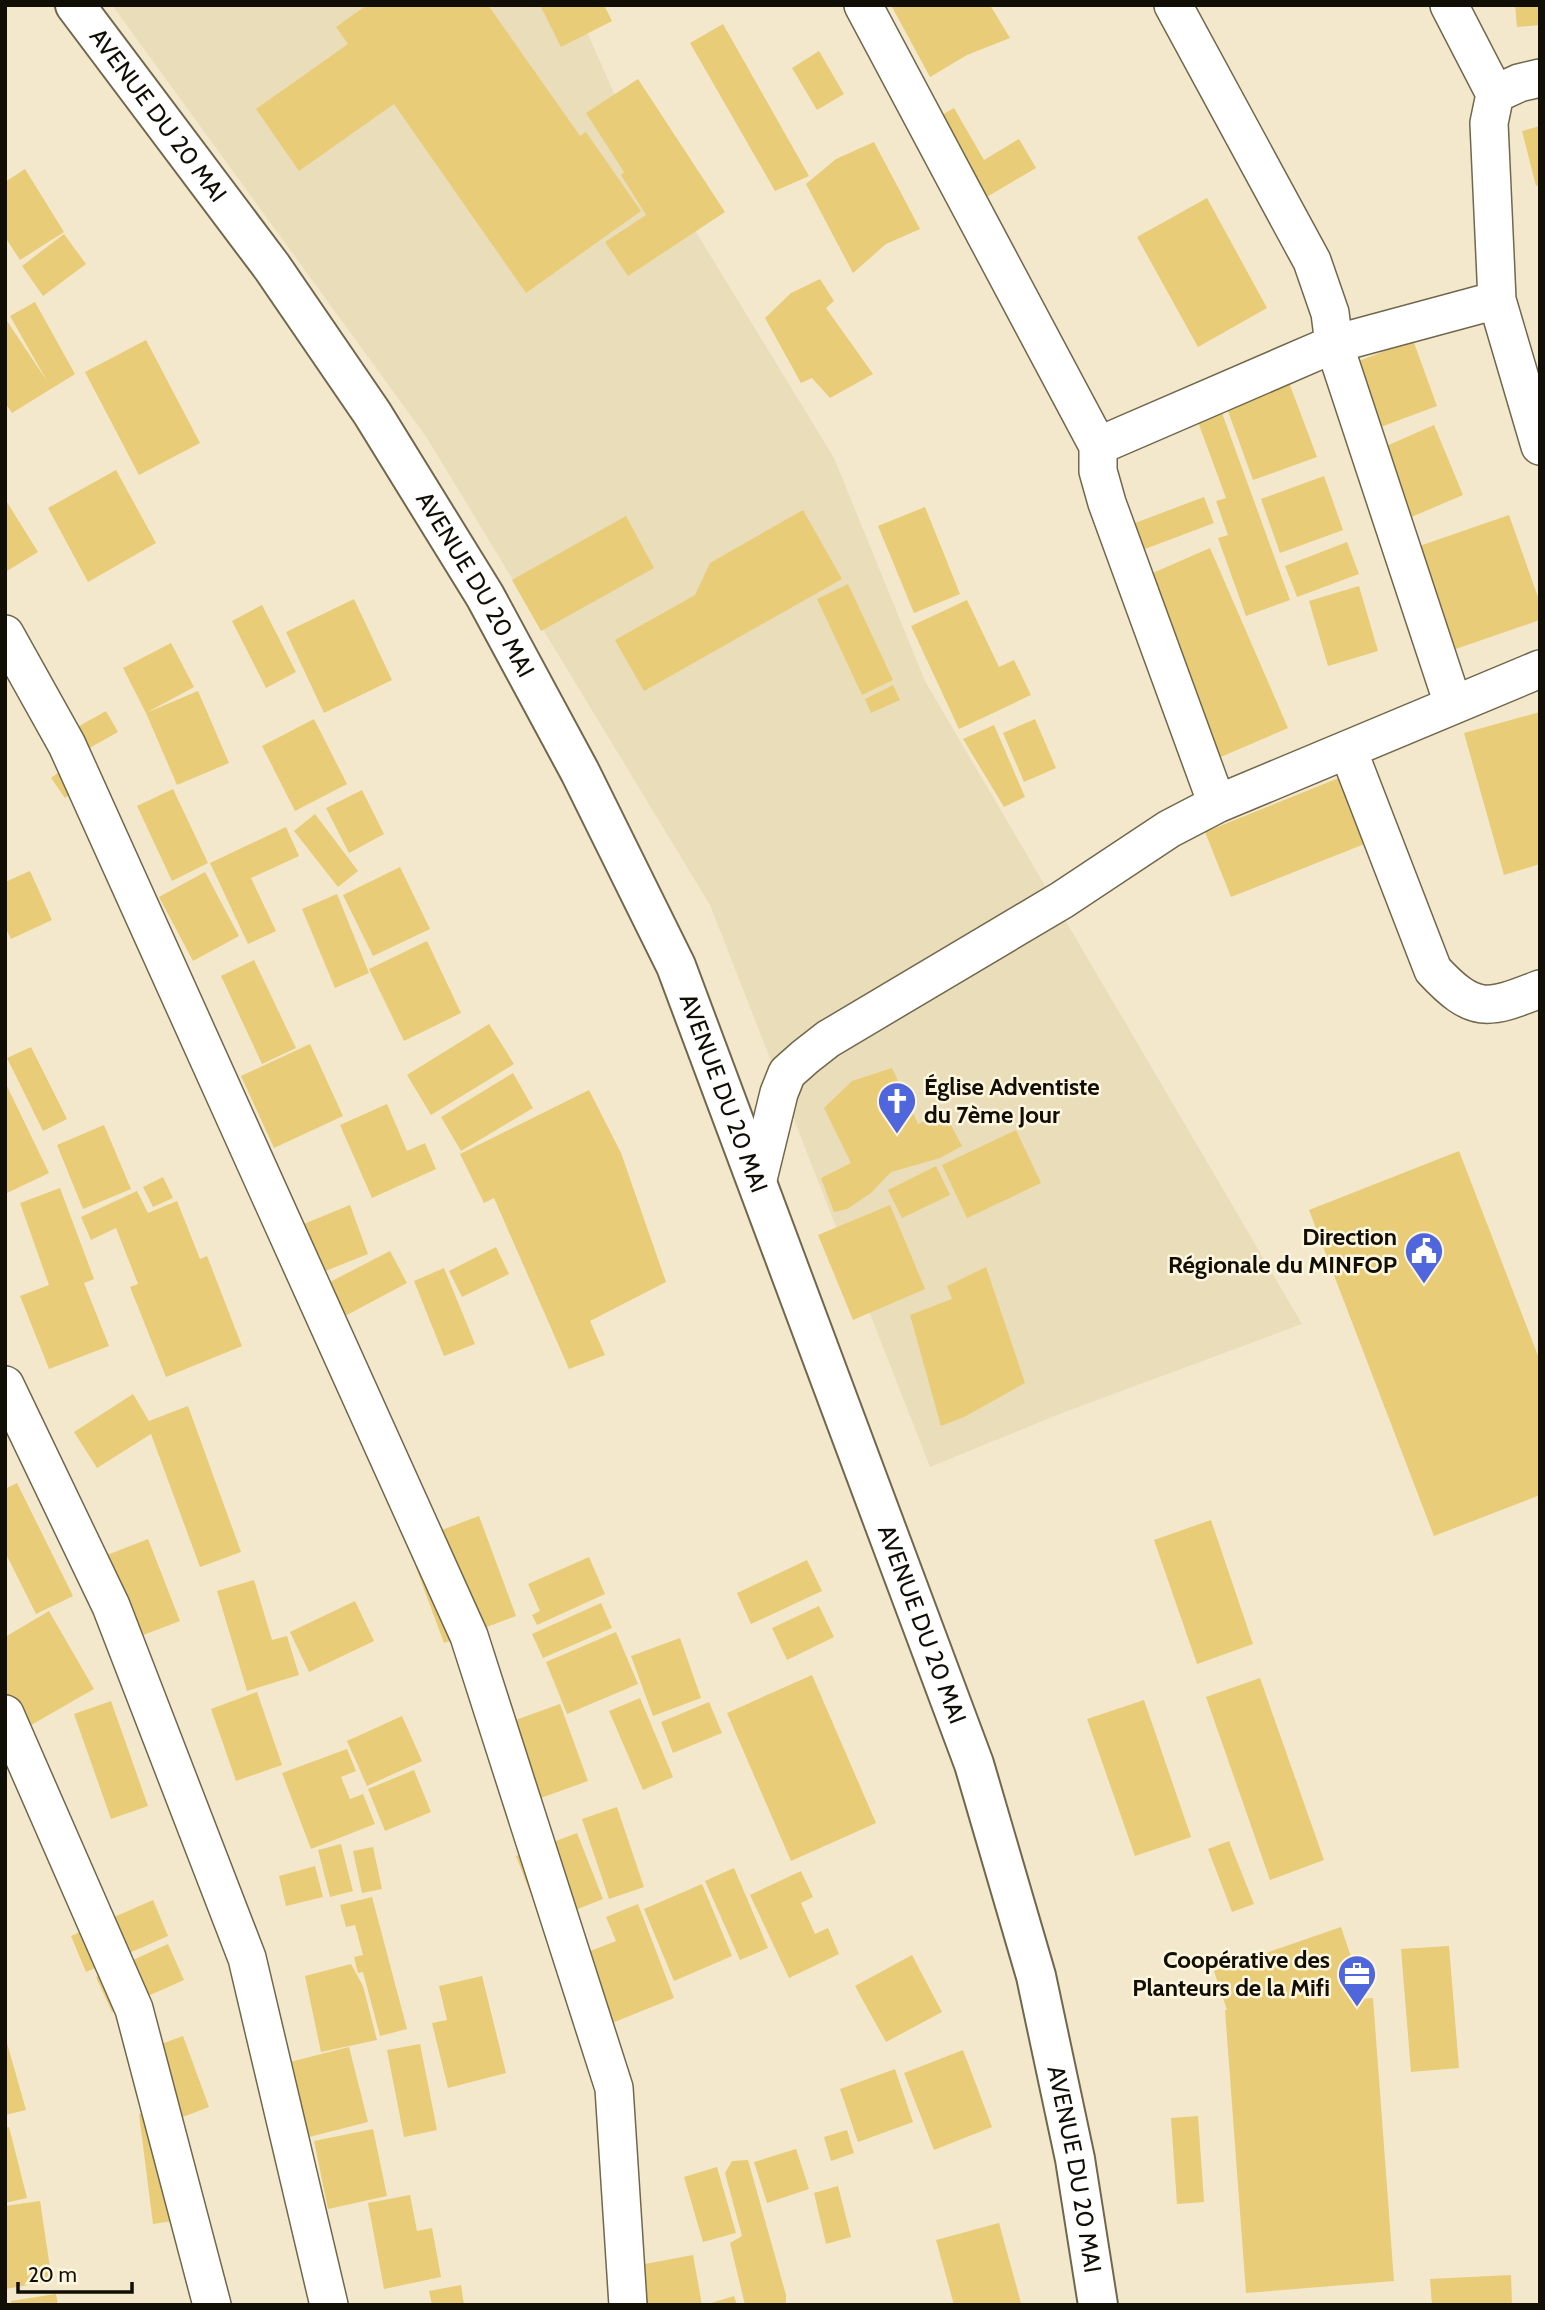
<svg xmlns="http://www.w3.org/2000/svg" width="1545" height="2310" viewBox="0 0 1545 2310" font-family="Cabin,sans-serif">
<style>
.built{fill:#eaddb9}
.building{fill:#e9cc77}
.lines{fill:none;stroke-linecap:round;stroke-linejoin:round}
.minor-casing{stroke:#70674d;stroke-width:40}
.secondary-casing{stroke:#70674d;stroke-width:42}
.minor{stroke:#fff;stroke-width:37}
.secondary{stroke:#fff;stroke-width:38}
.labels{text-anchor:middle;stroke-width:5;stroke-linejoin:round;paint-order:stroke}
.street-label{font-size:24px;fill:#110e05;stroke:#fef6de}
.poi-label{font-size:24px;font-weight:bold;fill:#110e05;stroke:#fef6de;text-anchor:end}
</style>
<rect width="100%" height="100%" fill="#f3e8cb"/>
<path class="built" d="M112 5H575L621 109 834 458 925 681 1302 1324 1062 1413 930 1467 710 905 427 438Z"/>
<path class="building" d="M367 5H488L580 136 586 132 641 211 526 293 394 104 299 171 256 109 348 44 336 27Z
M540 5H604L612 21 561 47Z
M891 5H990L1010 38 967 55 930 77Z
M1515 5H1540V25L1517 27Z
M723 24 809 176 775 191 690 43Z
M819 51 844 94 817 110 792 68Z
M638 79 725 212 628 276 605 242 646 215 621 175 624 172 586 113Z
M954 108 984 160 1019 139 1036 168 980 201 933 120Z
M1540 126V185L1536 186 1522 131Z
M874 142 920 229 886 244 853 273 806 184 836 159Z
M25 169 64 232 20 260 5 237V182Z
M1207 198 1267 308 1198 347 1137 237Z
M64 234 86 264 43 296 22 266Z
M820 279 834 301 826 308 873 374 830 398 812 378 801 383 765 318 791 293Z
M35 302 75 374 12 413 5 403V318L47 381 10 316Z
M146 340 200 443 139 475 85 372Z
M1413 340 1437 406 1370 431 1346 366Z
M1288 380 1317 457 1253 480 1225 403Z
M1222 413 1290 600 1246 616 1218 538 1228 535 1216 501 1226 498 1198 422Z
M1434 425 1463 495 1402 521 1373 452Z
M116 470 156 543 88 582 48 508Z
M1324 476 1343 530 1280 553 1261 499Z
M1204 497 1214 523 1137 552 1127 526Z
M5 499 38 552 7 571 5 568Z
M925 507 960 594 914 613 878 526Z
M803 510 842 579 644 691 615 640 695 595 710 563Z
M1509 515 1540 603V620L1444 653 1408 550Z
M626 516 654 568 541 631 512 580Z
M1347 542 1359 574 1297 597 1285 566Z
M1210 548 1288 728 1216 759 1139 579Z
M848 584 893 680 862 695 817 599Z
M1359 586 1378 651 1328 666 1309 601Z
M354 599 392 680 324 713 286 632Z
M967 600 999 667 1014 660 1031 695 959 729 911 626Z
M262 605 296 672 266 688 232 621Z
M171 643 194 687 146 713 123 668Z
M893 685 900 700 871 713 865 699Z
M198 691 229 763 177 785 146 713Z
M106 711 118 732 77 755 65 734Z
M1540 712V864L1504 875 1464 733Z
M314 719 347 784 295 811 262 746Z
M1035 719 1056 768 1024 782 1003 733Z
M994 725 1025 797 1004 807 963 739Z
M78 758 92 779 65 798 51 778Z
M1341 777 1367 843 1231 897 1205 832Z
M173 789 208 863 172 881 137 806Z
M362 790 384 834 349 853 326 808Z
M315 814 358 871 338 887 294 831Z
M286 827 299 856 251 878 276 931 248 944 210 863Z
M400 867 430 929 373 956 343 895Z
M30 871 52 920 11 939 5 927V882Z
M205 872 239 936 193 961 159 897Z
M337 894 369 973 335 988 302 909Z
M427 941 461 1013 404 1041 369 969Z
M254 960 296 1048 262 1064 221 976Z
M489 1024 514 1064 431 1115 407 1075Z
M310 1044 343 1116 274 1148 241 1076Z
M31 1047 67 1119 43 1131 7 1058Z
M892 1068 918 1124 944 1112 962 1146 940 1158 891 1172 871 1193 847 1209 834 1212 821 1178 851 1163 824 1108 852 1081Z
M513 1073 533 1108 461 1151 441 1117Z
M5 1082 49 1173 5 1194Z
M589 1090 621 1153 666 1282 590 1321 605 1355 569 1369 494 1198 484 1203 460 1154Z
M387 1104 407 1151 425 1143 436 1169 372 1198 340 1125Z
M104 1125 131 1189 83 1209 57 1145Z
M1016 1130 1041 1183 967 1218 942 1165Z
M1459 1151 1540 1361V1495L1434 1536 1309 1210Z
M936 1166 950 1195 902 1218 888 1190Z
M163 1177 173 1198 153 1207 143 1187Z
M60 1188 94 1279 84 1283 109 1346 49 1369 20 1296 49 1285 20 1203Z
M137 1191 148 1213 177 1201 200 1259 207 1256 242 1346 166 1377 130 1287 138 1284 116 1228 91 1240 81 1217Z
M350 1205 368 1254 313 1276 294 1228Z
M890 1205 925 1289 853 1320 818 1235Z
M496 1247 509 1274 462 1297 449 1271Z
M390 1251 407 1283 345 1316 328 1283Z
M986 1267 1025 1383 964 1417 941 1426 910 1315 952 1299 947 1286Z
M444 1268 475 1344 444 1356 414 1281Z
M133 1394 149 1421 188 1406 241 1552 200 1567 151 1434 97 1468 74 1432Z
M17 1483 73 1596 36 1614 5 1552V1489Z
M479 1516 516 1616 444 1643 407 1543Z
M1211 1520 1253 1644 1197 1664 1154 1540Z
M148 1539 180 1621 133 1639 102 1557Z
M589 1557 605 1594 537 1625 532 1615 540 1611 528 1584Z
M807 1560 822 1591 751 1624 737 1593Z
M254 1580 272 1640 287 1636 299 1675 247 1691 217 1591Z
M355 1601 374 1641 309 1672 290 1632Z
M601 1603 612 1628 543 1658 532 1634Z
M819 1606 834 1637 787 1660 772 1628Z
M49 1611 94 1689 5 1740V1637Z
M616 1632 638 1684 567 1714 546 1662Z
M680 1638 701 1698 653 1716 631 1656Z
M812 1675 876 1823 791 1861 727 1713Z
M1260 1678 1324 1860 1270 1880 1206 1697Z
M257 1692 282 1765 236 1781 211 1709Z
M640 1698 673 1777 643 1790 609 1711Z
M1144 1700 1191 1837 1135 1856 1087 1719Z
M111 1701 148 1806 111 1819 74 1714Z
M709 1702 722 1733 673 1753 661 1722Z
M560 1704 588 1781 513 1808 485 1731Z
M402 1716 422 1761 367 1786 347 1741Z
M347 1749 356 1771 341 1777 350 1799 363 1794 375 1824 311 1849 282 1773Z
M414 1770 431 1812 385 1831 368 1789Z
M617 1807 644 1887 609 1899 582 1819Z
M577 1833 603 1899 542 1923 516 1856Z
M1229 1841 1254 1904 1232 1912 1208 1849Z
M341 1844 353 1891 330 1897 318 1850Z
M373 1847 382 1889 362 1893 353 1851Z
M315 1866 323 1897 286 1906 279 1876Z
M734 1868 768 1948 740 1960 705 1881Z
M801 1871 813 1897 801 1903 815 1934 828 1928 839 1954 789 1978 750 1895Z
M702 1884 732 1956 674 1981 644 1909Z
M372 1897 407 2029 380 2036 363 1972 358 1973 354 1957 363 1955 355 1925 346 1927 340 1905Z
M153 1900 168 1936 86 1972 71 1936Z
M638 1904 674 1998 607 2025 580 1955 616 1941 606 1917Z
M1341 1927 1365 1998 1360 1999 1373 1998 1394 2281 1246 2293 1225 2010H1227L1214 1971Z
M168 1944 184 1980 112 2012 96 1977Z
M1449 1946 1459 2068 1411 2072 1401 1949Z
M912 1955 942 2012 886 2042 855 1986Z
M351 1964 363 1986 377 2040 321 2052 305 1976Z
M482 1976 506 2073 448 2088 432 2023 447 2020 439 1986Z
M5 2036 26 2110 5 2115Z
M183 2036 209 2107 180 2118 192 2218 153 2224 139 2114 175 2109 153 2047Z
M420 2044 437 2130 404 2137 387 2050Z
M349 2047 368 2122 309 2137 290 2062Z
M963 2050 992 2127 934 2150 904 2073Z
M895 2069 913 2122 858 2142 840 2089Z
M1198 2116 1204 2202 1177 2204 1171 2118Z
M9 2127 27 2198 5 2203V2128Z
M373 2129 387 2196 328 2209 314 2141Z
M847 2130 854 2153 831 2161 824 2137Z
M796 2149 809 2189 767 2203 754 2162Z
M748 2160 786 2295V2305H745L730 2243 742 2236 725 2173 732 2161Z
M717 2167 736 2233 703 2242 684 2177Z
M838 2186 851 2237 826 2244 814 2193Z
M410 2195 417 2231 432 2228 441 2277 384 2289 368 2203Z
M40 2201 52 2281 5 2289V2206Z
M999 2223 1021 2303 954 2305 936 2240Z
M693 2255 702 2305H641L634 2266Z
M1511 2275 1512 2305H1432L1430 2279Z
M461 2285 464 2305H432L429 2291Z
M56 2294 58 2305H12L11 2301Z
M734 2296 737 2305H709L708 2304Z"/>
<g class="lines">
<g class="minor-casing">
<path id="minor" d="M863 5 1098 446V471L1107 503 1217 804
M1173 5 1312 261 1330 313 1334 344 1453 704
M1449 5 1495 94 1489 123 1497 300 1540 446
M1495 94 1519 83 1540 78
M1098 446 1334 344 1497 300
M5 634 67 745 469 1636 614 2088 628 2305
M1348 750 1433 970C1474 1014 1487 1010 1540 989
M758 1179 779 1093 787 1073 805 1057 828 1039 1062 900 1169 829 1217 804 1540 669
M5 1385 111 1606 247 1958 329 2305
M5 1714 134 2009 212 2305"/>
</g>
<g class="secondary-casing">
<g id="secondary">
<path id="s1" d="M75 5 272 267 372 413 485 596 580 772 676 966 974 1764 1036 1976 1075 2159 1098 2305"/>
</g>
</g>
<use href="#minor" class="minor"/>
<use href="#secondary" class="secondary"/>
</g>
<defs>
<g id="church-pin" transform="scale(2.0125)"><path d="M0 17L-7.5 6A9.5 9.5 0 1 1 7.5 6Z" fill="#4f66dc" stroke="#fef6de"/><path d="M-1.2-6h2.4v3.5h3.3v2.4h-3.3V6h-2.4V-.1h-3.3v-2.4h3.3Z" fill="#fff"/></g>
<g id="civic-pin" transform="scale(2.0125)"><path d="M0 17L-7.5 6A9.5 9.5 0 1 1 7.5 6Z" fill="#4f66dc" stroke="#fef6de"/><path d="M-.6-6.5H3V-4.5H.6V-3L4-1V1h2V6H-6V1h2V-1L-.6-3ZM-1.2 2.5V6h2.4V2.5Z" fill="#fff"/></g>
<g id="office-pin" transform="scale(2.0125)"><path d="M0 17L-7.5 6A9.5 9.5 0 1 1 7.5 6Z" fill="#4f66dc" stroke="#fef6de"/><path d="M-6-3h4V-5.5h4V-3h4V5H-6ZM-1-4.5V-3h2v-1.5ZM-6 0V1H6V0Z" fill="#fff"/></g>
</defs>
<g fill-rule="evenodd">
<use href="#church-pin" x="897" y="1101"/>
<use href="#civic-pin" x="1424" y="1251"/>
<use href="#office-pin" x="1357" y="1974"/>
</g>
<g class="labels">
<g class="street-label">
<text dy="8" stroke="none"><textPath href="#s1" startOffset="138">AVENUE DU 20 MAI</textPath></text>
<text dy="8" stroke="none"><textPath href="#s1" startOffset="705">AVENUE DU 20 MAI</textPath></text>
<text dy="8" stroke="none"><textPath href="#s1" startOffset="1272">AVENUE DU 20 MAI</textPath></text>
<text dy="8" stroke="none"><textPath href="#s1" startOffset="1839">AVENUE DU 20 MAI</textPath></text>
<text dy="8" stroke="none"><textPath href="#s1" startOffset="2406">AVENUE DU 20 MAI</textPath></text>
</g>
<g class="poi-label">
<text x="924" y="1095" text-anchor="start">Église Adventiste<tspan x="924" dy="28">du 7ème Jour</tspan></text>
<text x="1397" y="1245">Direction<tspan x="1397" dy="28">Régionale du MINFOP</tspan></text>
<text x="1330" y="1968">Coopérative des<tspan x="1330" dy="28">Planteurs de la Mifi</tspan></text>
</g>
</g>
<rect width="1545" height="2310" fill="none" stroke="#110e05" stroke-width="14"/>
<path d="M18 2282v10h114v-10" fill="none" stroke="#110e05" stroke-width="3.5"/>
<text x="28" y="2282" font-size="21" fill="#110e05" stroke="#fef6de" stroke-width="5" paint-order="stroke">20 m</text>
</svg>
